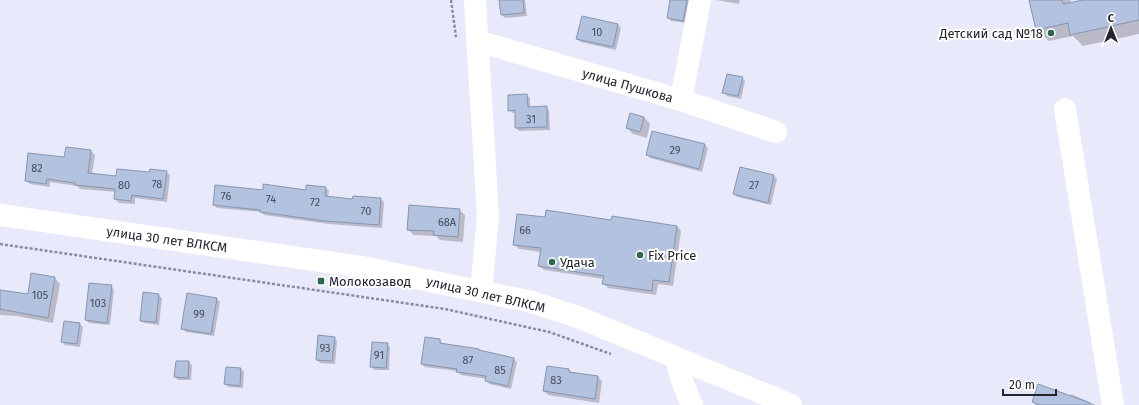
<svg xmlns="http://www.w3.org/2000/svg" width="1139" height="405" viewBox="0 0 1139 405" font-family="'Fira Sans',sans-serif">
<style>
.shadow{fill:#0003}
.building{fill:#b3c3df;stroke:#8695b0}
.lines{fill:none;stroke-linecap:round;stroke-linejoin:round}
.path{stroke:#8b8b9a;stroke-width:2.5;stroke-dasharray:3 2;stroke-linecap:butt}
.minor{stroke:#fff;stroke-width:22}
.major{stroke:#fff;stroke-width:22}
.poi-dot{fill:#2d664e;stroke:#fff;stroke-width:1.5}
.labels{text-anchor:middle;stroke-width:4;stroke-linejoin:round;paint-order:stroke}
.number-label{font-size:11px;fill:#484c5b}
.poi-label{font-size:13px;fill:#24242f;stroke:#fff;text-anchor:start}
.street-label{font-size:13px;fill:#24242f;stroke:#fff}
</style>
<rect width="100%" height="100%" fill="#e9e9fc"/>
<path class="shadow" d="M500 0H525L527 16 505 18 502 15Z
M671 0H691L686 23 671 21 668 18Z
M716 0H740L739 4Z
M1030 0H1070L1072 4 1087 0H1139V34L1083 46 1073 36 1049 41 1037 29Z
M618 25 621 28 616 50 581 42 577 39Z
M742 78 745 81 741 99 727 96 724 92Z
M527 95 530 98V108L546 107 549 111 550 130 519 131 516 128V113H513L509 110Z
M644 117 650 124 647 138 633 134 627 128Z
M653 132 705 145 708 148 702 172 650 158 647 155Z
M91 151 95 155 92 174 117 177 166 172 170 175 167 202 135 198V204L119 203 115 199 116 192 80 189 77 186 50 182V187L30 184 26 181 65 158Z
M774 176 777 179 771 205 737 197 734 194Z
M326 188 329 191 328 197 353 200 381 199 384 202 382 228 329 224 264 215 261 212 217 208 214 205 264 191H306Z
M459 210 465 215 463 242 440 240 436 236 414 235 408 230Z
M546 218 612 221 677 226 681 231 673 286 658 284 656 295 608 288 604 284V279L544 270 539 266 541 252 519 249 514 244Z
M32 274 55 278 60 284 53 323 17 316 0 315V291L28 295Z
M111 286 114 290 110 325 89 323 86 320Z
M158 295 162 298 159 325 144 323 141 320Z
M217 299 220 302 214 336 186 332 182 329Z
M80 324 83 327 80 347 65 345 62 342Z
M334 338 337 341 335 364 320 363 317 360Z
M425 338 440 340 443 345 479 350 481 352 514 359 517 362 511 389 489 384 487 379 461 375 457 371 425 367 422 364Z
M387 344 390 347 389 370H374L371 366Z
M189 362 192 365 191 380H178L175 377Z
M548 367 569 370 572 373 598 377 602 381 599 403 548 395 544 391Z
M241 369 244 372 243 388 228 387 225 384Z
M1071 394 1096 405H1036L1033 402 1070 397Z"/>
<path class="building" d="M499 0H523L524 13 501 15Z
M670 0H687L683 21 667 18Z
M1029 0H1062L1063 4 1083 0H1139V20L1070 35 1068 23 1036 30Z
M582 16 618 24 613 47 576 39Z
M727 74 743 77 738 96 722 93Z
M527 94 528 107 547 106V127L515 128V110L508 111V95Z
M630 113 644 117 640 132 626 128Z
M652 131 705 144 699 169 646 155Z
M66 147 91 150 88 173 116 176 117 169 149 172 150 169 167 171 163 199 132 195 131 201 114 199 115 189 75 185V183L47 179 46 184 25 181 28 153 64 157Z
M740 167 774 175 768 203 733 194Z
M263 184 306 190V185L326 187 325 196 352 199 353 196 381 198 379 225 325 221 260 212V210L213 205 215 185 263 190Z
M409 205 460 209 458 237 433 235 434 231 407 230Z
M546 210 611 220 612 216 677 226 669 282 653 280 652 291 602 284 604 276 538 266 541 248 513 245 517 214 545 217Z
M31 273 55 277 48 318 0 309V290L28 294Z
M89 283 112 285 107 323 85 320Z
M143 292 159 294 156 322 140 321Z
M187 293 217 298 211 334 181 329Z
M64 321 80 323 77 344 61 342Z
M318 335 335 337 332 361 316 360Z
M425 337 440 339V343L479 349V350L514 358 508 386 485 381 486 376 456 372 457 369 421 364Z
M372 342 388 343 386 368 370 367Z
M176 361H189L188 378 174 377Z
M547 366 569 369V372L598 376 595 399 543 391Z
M226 367 241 368 240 386 224 384Z
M1038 384 1090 403V405H1040L1032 402Z"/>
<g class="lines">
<path class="path" d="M451 0 456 37
M0 244 445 309 549 332 611 354"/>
<path class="minor" d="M475 0 488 217 481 291
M477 41 681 100 700 0
M681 100 776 132
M1065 109 1113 405
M676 358 681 378 692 405"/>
<path class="major" d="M0 215 362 267 532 302 578 317 791 405"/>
</g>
<g class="poi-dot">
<circle cx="1051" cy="33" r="4"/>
<circle cx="640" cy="255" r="4"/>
<circle cx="552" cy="262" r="4"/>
<rect x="317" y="277" width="8" height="8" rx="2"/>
</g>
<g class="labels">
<g class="number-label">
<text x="597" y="36">10</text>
<text x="531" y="123">31</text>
<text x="675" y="154">29</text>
<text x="37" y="172">82</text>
<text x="157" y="188">78</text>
<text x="124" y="189">80</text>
<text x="754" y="189">27</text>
<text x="226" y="200">76</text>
<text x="271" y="203">74</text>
<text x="315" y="206">72</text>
<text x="366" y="215">70</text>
<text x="447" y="226">68А</text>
<text x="525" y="234">66</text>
<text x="40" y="299">105</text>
<text x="98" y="307">103</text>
<text x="199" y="318">99</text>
<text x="325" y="352">93</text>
<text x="379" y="359">91</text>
<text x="468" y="364">87</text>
<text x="500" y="374">85</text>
<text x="556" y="384">83</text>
</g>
<g class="poi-label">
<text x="1043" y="38" text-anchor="end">Детский сад №18</text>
<text x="648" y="260">Fix Price</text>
<text x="560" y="267">Удача</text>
<text x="329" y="286">Молокозавод</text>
</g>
<g class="street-label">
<text transform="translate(628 85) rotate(16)" y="5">улица Пушкова</text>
<text transform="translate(167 239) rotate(8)" y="5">улица 30 лет ВЛКСМ</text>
<text transform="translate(486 294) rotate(13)" y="5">улица 30 лет ВЛКСМ</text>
</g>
</g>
<g transform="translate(1111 28)" stroke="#ffffff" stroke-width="3" paint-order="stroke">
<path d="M0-3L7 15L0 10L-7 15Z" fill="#24242f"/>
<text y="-6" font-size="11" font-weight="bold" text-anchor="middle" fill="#24242f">С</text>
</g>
<path d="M1003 389v6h53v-6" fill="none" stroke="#24242f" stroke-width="2"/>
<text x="1009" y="389" font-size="12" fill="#24242f" stroke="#ffffff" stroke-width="3" paint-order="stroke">20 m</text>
</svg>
